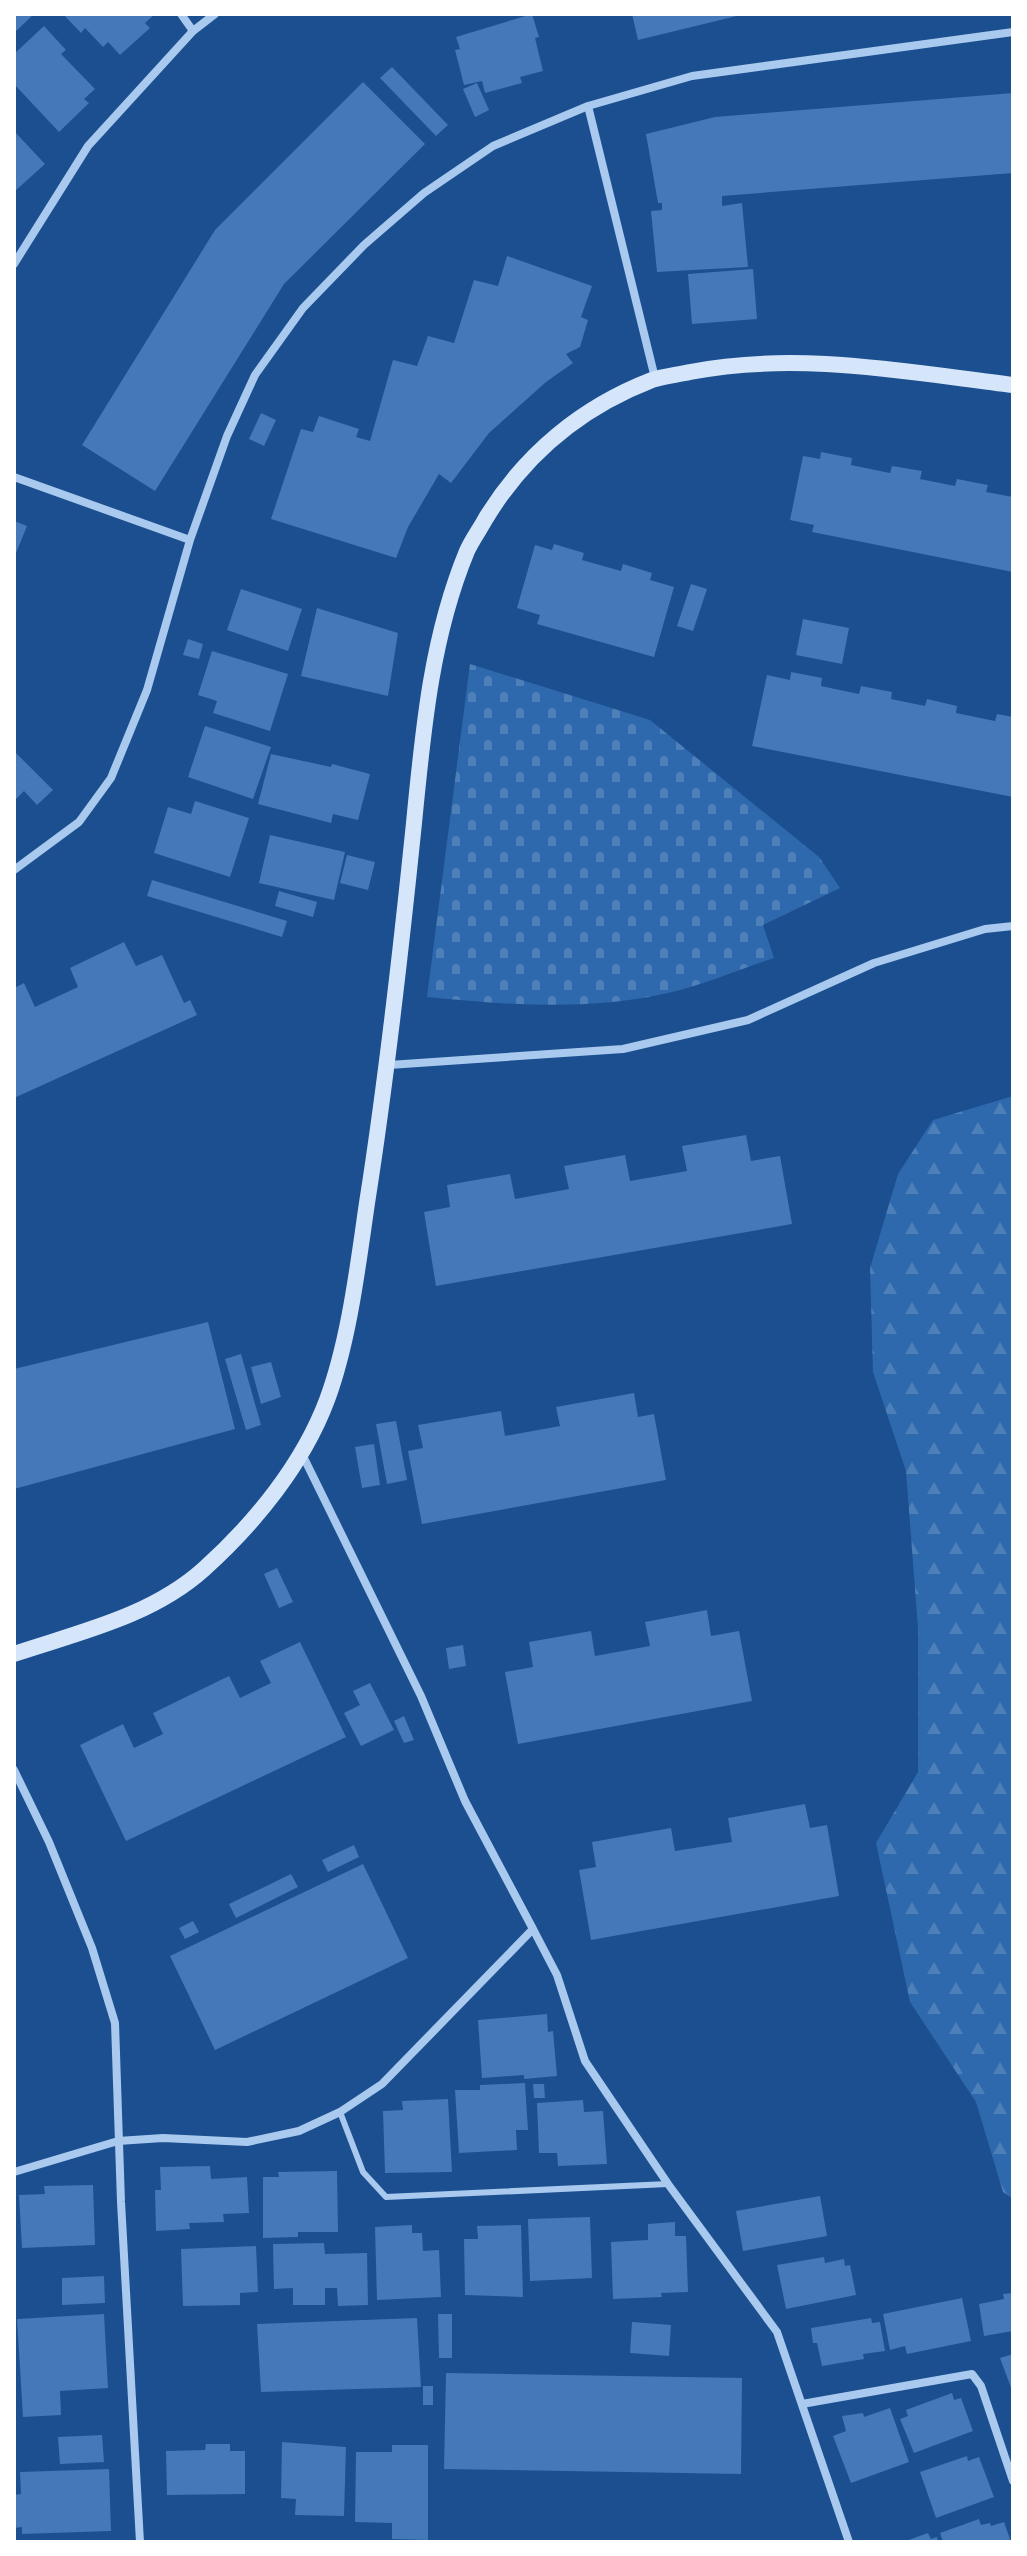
<svg xmlns="http://www.w3.org/2000/svg" width="1027" height="2556" viewBox="0 0 1027 2556" font-family="Commissioner,sans-serif">
<style>
.forest{fill:url(#forest-firs)}
.cemetery{fill:url(#cemetery-stones)}
.building{fill:#4478b7}
.lines{fill:none;stroke-linecap:round;stroke-linejoin:round}
.lane{stroke:#a9c9ee;stroke-width:6}
.street{stroke:#a9c9ee;stroke-width:8}
.secondary{stroke:#d6e6fa;stroke-width:16}
</style>
<defs>
<pattern id="forest-firs" width="22" height="20" patternUnits="userSpaceOnUse" patternTransform="scale(2)"><rect width="22" height="20" fill="#2e69ad"/><path d="M5 1l3.5 6h-7zM16 11l3.5 6h-7z" fill="#4d80b9"/></pattern>
<pattern id="cemetery-stones" width="16" height="16" patternUnits="userSpaceOnUse" patternTransform="scale(2)"><rect width="16" height="16" fill="#2e69ad"/><path d="M2 7V4a2 2 0 0 1 4 0v3zM10 15v-3a2 2 0 0 1 4 0v3z" fill="#4d80b9"/></pattern>
</defs>
<rect width="100%" height="100%" fill="#1b4f8f"/>
<path class="forest" d="M1013 1096V2199L1003 2192 976 2102 910 2002 876 1843 918 1772V1628L906 1471 873 1372 870 1268 898 1174 933 1120Z"/>
<path class="cemetery" d="M470 664 650 720 819 857 840 888 763 925 774 958C740 969 704 985 668 993 589 1011 507 1005 427 997Z"/>
<path class="building" d="M14 14H34L14 33Z
M63 14H155L145 23 150 28 120 55 108 42 103 47 85 28 81 33Z
M532 14 539 37 535 38 543 71 520 77 522 83 485 93 482 81 464 85 455 50 460 49 456 37Z
M632 14H741V15L638 40Z
M44 26 66 50 61 54 95 89 84 99 89 103 59 132 14 84V54Z
M392 67 448 125 436 136 380 78Z
M363 82 425 144 284 284 155 491 82 445 215 230Z
M477 83 489 110 475 117 463 89Z
M1013 93V173L722 196V206L742 203 748 267 657 272 651 211 662 210V203H658L646 134 715 117Z
M14 131 45 164 14 192Z
M507 256 592 286 581 317 588 320 580 347 566 354 573 363 546 382 489 433 451 483 439 474 408 527 396 558 271 519 301 429 313 432 319 416 359 429 356 437 370 441 393 360 417 366 428 336 454 343 474 280 498 286Z
M753 269 757 319 692 324 688 274Z
M261 413 276 420 264 446 249 439Z
M821 452 852 458 851 465 890 473 892 466 922 471 920 479 955 486 957 479 988 485 986 492 1013 497V572L812 532 814 525 790 520 803 456 820 459Z
M14 521 27 526 14 558Z
M554 544 584 553 582 560 621 571 623 564 652 573 650 580 674 587 654 657 537 624 540 615 517 608 535 545 552 550Z
M691 584 707 589 693 631 677 626Z
M241 589 302 609 288 651 227 630Z
M317 608 398 633 388 696 301 676Z
M803 619 849 628 842 664 796 655Z
M188 639 203 644 199 659 183 655Z
M212 651 288 674 270 731 213 713 217 701 198 695Z
M791 672 822 678 821 686 859 694 861 686 892 692 891 699 925 706 927 699 957 706 956 713 995 721 997 714 1013 717V797L752 746 767 675 790 680Z
M205 726 271 747 253 799 188 777Z
M14 751 53 790 37 805 24 791 14 801Z
M271 754 331 767 332 764 370 774 358 820 333 814 331 823 258 804Z
M195 801 249 818 230 877 154 853 168 807 191 814Z
M270 835 345 852 334 900 259 883Z
M347 855 375 862 368 890 340 883Z
M152 880 287 921 282 937 147 896Z
M279 891 317 902 313 917 275 906Z
M124 942 136 966 162 955 184 1003 190 1000 197 1015 14 1098V988L24 983 35 1007 78 987 70 968Z
M746 1135 751 1161 780 1156 792 1224 436 1286 424 1212 450 1207 447 1185 510 1174 515 1199 569 1189 564 1166 625 1155 630 1181 687 1171 682 1146Z
M208 1322 235 1429 14 1489V1369Z
M241 1354 261 1425 246 1430 225 1359Z
M271 1362 281 1397 261 1404 251 1367Z
M634 1393 638 1417 654 1414 666 1480 422 1524 408 1451 423 1448 418 1425 501 1411 505 1436 560 1426 556 1407Z
M396 1421 407 1480 387 1484 376 1424Z
M374 1444 380 1485 362 1488 355 1447Z
M277 1568 293 1602 279 1608 264 1574Z
M707 1610 711 1636 739 1631 752 1701 518 1744 505 1672 533 1667 529 1642 591 1631 595 1656 650 1646 645 1622Z
M300 1642 346 1737 126 1841 80 1745 123 1724 134 1748 163 1734 153 1713 229 1676 240 1698 271 1683 260 1661Z
M463 1645 466 1666 449 1669 446 1648Z
M370 1683 394 1730 361 1746 344 1713 360 1705 353 1691Z
M404 1716 414 1740 404 1743 394 1721Z
M805 1804 810 1828 827 1825 839 1896 591 1940 579 1870 596 1867 592 1842 671 1828 675 1851 732 1842 728 1818Z
M354 1845 359 1857 328 1872 322 1860Z
M363 1864 408 1958 215 2050 170 1956Z
M291 1874 298 1887 236 1918 229 1904Z
M193 1921 199 1932 185 1939 179 1928Z
M547 2014 548 2032 553 2031 557 2076 524 2079V2075L482 2078 478 2020Z
M525 2083 528 2130H516L517 2150 459 2153 455 2090H480V2085Z
M533 2084H544L545 2098H534Z
M448 2099 452 2172 385 2173 383 2111 403 2110 402 2101Z
M583 2100 584 2112 603 2111 607 2164 558 2166 557 2153H539L537 2103Z
M210 2166 211 2179 247 2177 249 2213 223 2214 224 2222 189 2223 190 2229 156 2231 155 2190H161L160 2167Z
M337 2171 338 2232H298V2237L263 2238V2177H279L278 2172Z
M93 2185 95 2245 22 2248 19 2195 45 2194 44 2186Z
M820 2196 827 2236 743 2251 736 2211Z
M590 2217 592 2278 530 2281 528 2219Z
M675 2222V2236H686L688 2292 661 2293 662 2297 613 2299 611 2242 648 2240V2224Z
M412 2225V2233H422L423 2251 439 2250 441 2297 377 2300 375 2227Z
M521 2225 523 2297 465 2295 464 2239H478L477 2226Z
M324 2243 325 2254 367 2253 368 2305 338 2306 337 2288H325V2305H293V2288L274 2289 273 2244Z
M256 2246 258 2292 240 2293V2305L183 2306 181 2249Z
M824 2257 825 2263 844 2259 845 2266 850 2265 856 2295 786 2309 777 2265Z
M104 2276 105 2303 62 2305V2278Z
M1013 2293V2331L984 2336 979 2304 1004 2299 1003 2294Z
M962 2298 971 2341 907 2354 905 2346 890 2350 883 2314Z
M104 2314 108 2388 60 2391 61 2415 23 2417 17 2319Z
M438 2314H452V2358H439Z
M417 2318 421 2387 261 2392 257 2324Z
M871 2318 872 2323 880 2322 885 2351 863 2354 864 2359 822 2366 817 2343H813L811 2328Z
M632 2322 671 2325 669 2356 630 2353Z
M1013 2354V2393L1000 2358Z
M446 2373 742 2378 741 2474 444 2469Z
M423 2386H433V2405H423Z
M952 2393 954 2400 961 2398 973 2431 914 2453 900 2419 908 2416 906 2410Z
M890 2408 909 2462 851 2483 833 2436 846 2431 842 2416 863 2413 864 2417Z
M102 2435 104 2462 60 2464 58 2437Z
M282 2442 346 2447 344 2516 295 2515 296 2499 281 2498Z
M206 2444H230V2451H245V2494L167 2495 166 2451 205 2450Z
M392 2445H428V2540L392 2539V2523L355 2522 356 2452H392Z
M967 2456 968 2461 979 2457 994 2497 936 2518 920 2472Z
M109 2469 111 2531 22 2534V2527L14 2528V2495L21 2494 20 2472Z
M979 2519 981 2525 990 2523 991 2526 1004 2522 1011 2542H943L940 2533Z
M928 2533 931 2539 937 2537 938 2542H903Z"/>
<g class="lines">
<path class="lane" d="M340 2112 363 2172 386 2197 668 2184"/>
<path class="street" d="M181 14 193 31
M588 106 655 378
M14 264 88 146 193 31 215 14
M14 477 190 540
M14 870 79 822 111 778 147 690 190 540 227 436 255 375 303 308 364 245 424 193 493 146 588 106 692 76 1013 32
M389 1065 623 1049 748 1020 874 963 985 929 1013 926
M14 1770 49 1842 92 1948 115 2023 121 2202 140 2542
M533 1929 557 1975 585 2061 668 2184 777 2332 849 2542
M14 2172 118 2141 163 2138 247 2142 299 2131 340 2112 382 2084 533 1929 465 1801 421 1696 302 1454
M802 2404 972 2374 981 2386 1013 2481"/>
<path class="secondary" d="M14 1654C80 1632 152 1616 204 1569 255 1523 303 1464 327 1400 349 1341 358 1265 367 1203 387 1076 401 950 414 823 423 731 431 638 467 551 472 540 480 529 486 518 525 454 582 407 652 380 664 376 677 375 690 372 797 351 906 372 1013 385"/>
</g>
<rect width="1027" height="2556" fill="none" stroke="#ffffff" stroke-width="32"/>
</svg>
